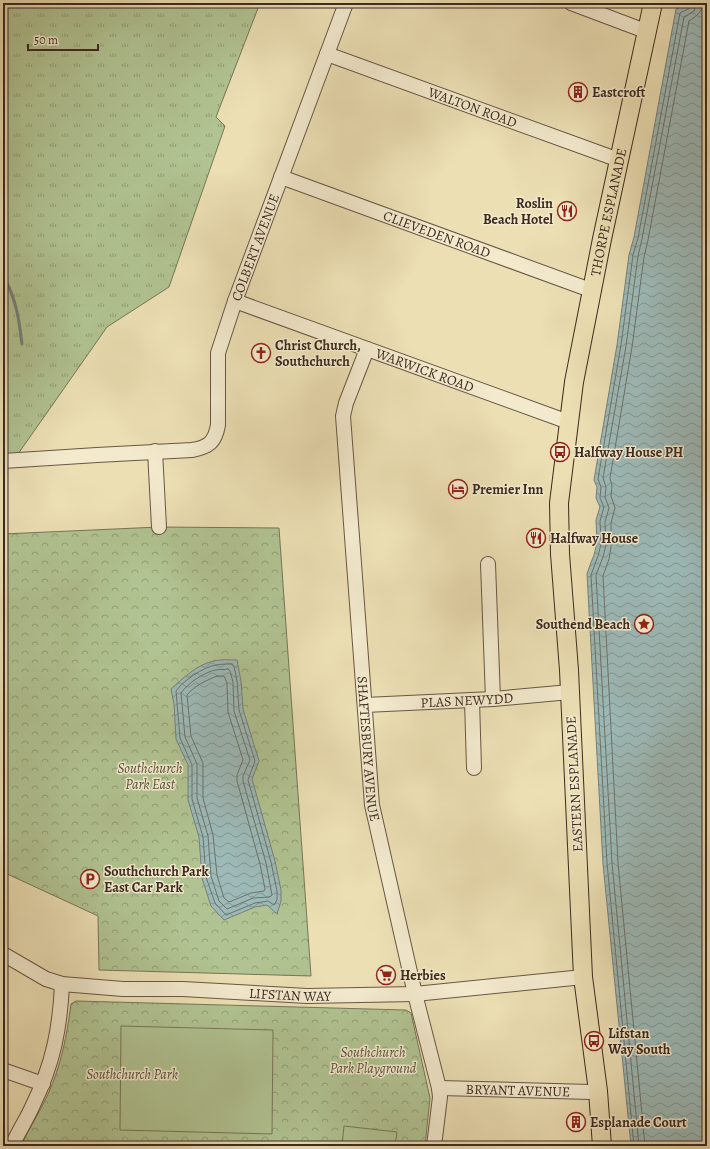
<svg xmlns="http://www.w3.org/2000/svg" width="710" height="1149" viewBox="0 0 710 1149" font-family="Alegreya,serif">
<style>
.grass{fill:url(#grass-tufts);stroke:#767658}
.forest{fill:url(#forest-crowns);stroke:#767658}
.pitch{fill:#b1c392;stroke:#767658}
.water{fill:url(#water-waves);stroke:#76807a}
.lines{fill:none;stroke-linecap:round;stroke-linejoin:round}
.shore{stroke:#6c726b;stroke-width:1}
.stream{stroke:#76807a;stroke-width:3}
.minor-casing{stroke:#685744;stroke-width:16}
.major-casing{stroke:#3c2a1e;stroke-width:20}
.minor{stroke:#f3eace;stroke-width:14}
.major{stroke:#ecdfb4;stroke-width:18}
.labels{text-anchor:middle;stroke-width:3;stroke-linejoin:round;paint-order:stroke}
.poi-label{font-size:14px;font-weight:bold;fill:#3c2a1e;stroke:#f3eace;text-anchor:start}
.street-label{font-size:14px;fill:#3c2a1e;stroke:#f3eace}
.park-label{font-size:14px;font-style:italic;fill:#59503b;stroke:#f3eace}
</style>
<defs>
<pattern id="grass-tufts" width="24" height="20" patternUnits="userSpaceOnUse"><rect width="24" height="20" fill="#b1c392"/><path d="M3 7l-1-3M5 7V3M7 7l1-3M15 17l-1-3M17 17v-4M19 17l1-3" fill="none" stroke="#919f77"/></pattern>
<pattern id="forest-crowns" width="20" height="18" patternUnits="userSpaceOnUse"><rect width="20" height="18" fill="#b1c392"/><path d="M2 6a3 3 0 1 1 6 0M12 15a3 3 0 1 1 6 0" fill="none" stroke="#919f77"/></pattern>
<pattern id="water-waves" width="16" height="10" patternUnits="userSpaceOnUse"><rect width="16" height="10" fill="#9dbab8"/><path d="M0 5q4-4 8 0t8 0" fill="none" stroke="#819795"/></pattern>
</defs>
<rect width="100%" height="100%" fill="#ecdfb4"/>
<filter id="stains"><feTurbulence type="fractalNoise" baseFrequency=".005" numOctaves="4"/><feColorMatrix values="0 0 0 0 .2 0 0 0 0 .09 0 0 0 0 .02 0 0 0 .5 -.17"/></filter>
<radialGradient id="worn" r=".72"><stop offset=".6" stop-color="#630" stop-opacity="0"/><stop offset="1" stop-color="#630" stop-opacity=".3"/></radialGradient>
<path class="grass" d="M3 3H260L216 117 225 126 169 287 107 327 18 454 3 455Z"/>
<path class="forest" d="M159 527 279 528 311 976 99 970 98 916 3 872V534Z
M76 1001 406 1010 411 1013 430 1098 425 1146H21C29 1128 40 1112 48 1094 61 1066 67 1035 71 1004Z"/>
<path class="pitch" d="M121 1026 273 1030 272 1134 120 1130Z
M344 1126 397 1132 395 1146H342Z"/>
<path class="water" d="M691 3H707V1146H631L603 864 587 574 590 565 594 555 597 543 596 520 600 507 596 498 597 487 594 480 617 345 629 255 634 237 676 9Z
M237 660 241 681 243 709 259 761 252 779 275 861 281 890V901L277 914 267 905 255 907 224 920 211 906 202 878 199 837 188 800V765L176 739 174 704 171 689C183 678 198 664 214 661 221 659 230 660 237 660Z"/>
<g class="lines">
<path class="shore" d="M232 664 234 666 237 681 239 710 255 761 248 780 271 862 277 891V900L274 905 268 901 255 903 226 915 215 903 206 877 203 837 192 799V765L180 738 176 691C183 681 203 667 216 665 221 664 227 664 232 664Z
M228 669 230 671 233 682 234 711 250 760 243 776V781L266 863 272 895 270 897 253 898 227 909 219 901 211 876 208 836 197 798V764L185 737 181 693C188 683 203 673 215 670 219 669 224 670 228 669Z
M217 676H224L227 683 228 712 243 760 237 775V781L260 864 265 889 264 891 251 893 229 902 224 898 217 875 213 835 203 798V763L191 736 187 695C194 686 207 680 217 676Z
M634 1146 607 863 591 575 598 556 601 544 600 521 604 507 600 498 601 487 598 479 621 345 633 255 638 238 680 13 690 8 692 3
M639 1146 612 863 596 575 603 557 606 545 605 522 609 508 605 497 606 487 603 478 626 346 638 256 642 239 684 17 694 11 697 3
M645 1146 618 863 603 576 609 559 611 547V523L615 508 611 496 612 486 610 478 632 347 644 257 648 240 689 21C696 16 702 13 703 3"/>
<path class="stream" d="M6 281C17 303 19 320 22 344"/>
<g class="minor-casing">
<g id="minor">
<path d="M571 3 640 29 647 30"/>
<path id="s1" d="M327 54 619 160"/>
<path id="s2" d="M281 177 585 288 592 289"/>
<path id="s3" d="M235 301 563 420 569 422"/>
<path id="s4" d="M367 349 346 403 343 416 372 805 415 994 439 1088 440 1097 434 1146"/>
<path d="M155 451 159 527"/>
<path id="s5" d="M3 461 97 455 192 450C209 447 215 442 218 425V353L235 301 346 3"/>
<path d="M488 564 493 699"/>
<path d="M472 700 474 768"/>
<path id="s6" d="M365 705 493 699 570 692"/>
<path id="s7" d="M3 954 46 979 62 984 74 985 123 989H183L307 996 415 994 583 977"/>
<path d="M3 1070 43 1084"/>
<path id="s8" d="M439 1088 591 1092 598 1091"/>
<path d="M12 1146C18 1132 27 1119 33 1105 53 1064 60 1029 62 984"/>
</g>
</g>
<g class="major-casing">
<g id="major">
<path id="s9" d="M602 1146 598 1091 583 977 569 670 560 554 559 503 574 382 602 239 653 3"/>
</g>
</g>
<use href="#minor" class="minor"/>
<use href="#major" class="major"/>
</g>
<defs>
<g id="building-ring" transform="scale(1)"><circle r="9.5" fill="#f3eace" stroke="#8f2418" stroke-width="1.5"/><path d="M-4-6H4V6H1V3H-1V6H-4ZM-2.5-4.3h1.7v1.8h-1.7ZM.8-4.3h1.7v1.8H.8ZM-2.5-1h1.7V.8h-1.7ZM.8-1h1.7V.8H.8Z" fill="#8f2418"/></g>
<g id="restaurant-ring" transform="scale(1)"><circle r="9.5" fill="#f3eace" stroke="#8f2418" stroke-width="1.5"/><path d="M-5-6h1v4h1v-4h1v4h1v-4h1v5L-1.5 .5V6h-2V.5L-5-1ZM5-6V6H3V1.5H1.5Q1.5-4 5-6Z" fill="#8f2418"/></g>
<g id="church-ring" transform="scale(1)"><circle r="9.5" fill="#f3eace" stroke="#8f2418" stroke-width="1.5"/><path d="M-1.2-6h2.4v3.5h3.3v2.4h-3.3V6h-2.4V-.1h-3.3v-2.4h3.3Z" fill="#8f2418"/></g>
<g id="bus-ring" transform="scale(1)"><circle r="9.5" fill="#f3eace" stroke="#8f2418" stroke-width="1.5"/><path d="M-5-6H5V4H4V6H2V4H-2V6H-4V4H-5ZM-3.5-4V0h7V-4ZM-3.5 1.2v1.5H-2V1.2ZM2 1.2v1.5H3.5V1.2Z" fill="#8f2418"/></g>
<g id="hotel-ring" transform="scale(1)"><circle r="9.5" fill="#f3eace" stroke="#8f2418" stroke-width="1.5"/><path d="M-6-4.5h1.5V1H6V5H4.5V3h-9V5H-6ZM-4 0a1.8 1.8 0 1 1 3.6 0ZM.5 0V-2.5h3Q6-2.5 6 0Z" fill="#8f2418"/></g>
<g id="sight-ring" transform="scale(1)"><circle r="9.5" fill="#f3eace" stroke="#8f2418" stroke-width="1.5"/><path d="M0-6L1.8-2.2L6-1.7L2.9 1.2L3.7 5.4L0 3.3L-3.7 5.4L-2.9 1.2L-6-1.7L-1.8-2.2Z" fill="#8f2418"/></g>
<g id="parking-ring" transform="scale(1)"><circle r="9.5" fill="#f3eace" stroke="#8f2418" stroke-width="1.5"/><path d="M-3.5-5.5H1a3.5 3.5 0 0 1 0 7H-1V5.5H-3.5ZM-1-3.4V-.6H.8a1.4 1.4 0 0 0 0-2.8Z" fill="#8f2418"/></g>
<g id="supermarket-ring" transform="scale(1)"><circle r="9.5" fill="#f3eace" stroke="#8f2418" stroke-width="1.5"/><path d="M-6-5.5h2.5l.6 2H6L4.5 2H-2.5L-4.4-4H-6ZM-1.5 3.2a1.3 1.3 0 1 0 .1 0ZM3 3.2a1.3 1.3 0 1 0 .1 0Z" fill="#8f2418"/></g>
</defs>
<g fill-rule="evenodd">
<use href="#building-ring" x="578" y="92"/>
<use href="#restaurant-ring" x="567" y="211"/>
<use href="#church-ring" x="261" y="353"/>
<use href="#bus-ring" x="560" y="452"/>
<use href="#hotel-ring" x="458" y="489"/>
<use href="#restaurant-ring" x="536" y="538"/>
<use href="#sight-ring" x="644" y="624"/>
<use href="#parking-ring" x="90" y="879"/>
<use href="#supermarket-ring" x="386" y="975"/>
<use href="#bus-ring" x="594" y="1041"/>
<use href="#building-ring" x="576" y="1122"/>
</g>
<g class="labels">
<g class="poi-label">
<text x="592" y="97">Eastcroft</text>
<text x="553" y="208" text-anchor="end">Roslin<tspan x="553" dy="16">Beach Hotel</tspan></text>
<text x="275" y="350">Christ Church,<tspan x="275" dy="16">Southchurch</tspan></text>
<text x="574" y="457">Halfway House PH</text>
<text x="472" y="494">Premier Inn</text>
<text x="550" y="543">Halfway House</text>
<text x="630" y="629" text-anchor="end">Southend Beach</text>
<text x="104" y="876">Southchurch Park<tspan x="104" dy="16">East Car Park</tspan></text>
<text x="400" y="980">Herbies</text>
<text x="608" y="1038">Lifstan<tspan x="608" dy="16">Way South</tspan></text>
<text x="590" y="1127">Esplanade Court</text>
</g>
<g class="street-label">
<text dy="5" stroke="none"><textPath href="#s1" startOffset="155">WALTON ROAD</textPath></text>
<text dy="5" stroke="none"><textPath href="#s9" startOffset="940">THORPE ESPLANADE</textPath></text>
<text dy="5" stroke="none"><textPath href="#s2" startOffset="166">CLIEVEDEN ROAD</textPath></text>
<text dy="5" stroke="none"><textPath href="#s5" startOffset="413">COLBERT AVENUE</textPath></text>
<text dy="5" stroke="none"><textPath href="#s3" startOffset="202">WARWICK ROAD</textPath></text>
<text dy="5" stroke="none"><textPath href="#s6" startOffset="102">PLAS NEWYDD</textPath></text>
<text dy="5" stroke="none"><textPath href="#s4" startOffset="405">SHAFTESBURY AVENUE</textPath></text>
<text transform="translate(574 784) rotate(-93)" y="5">EASTERN ESPLANADE</text>
<text dy="5" stroke="none"><textPath href="#s7" startOffset="295">LIFSTAN WAY</textPath></text>
<text dy="5" stroke="none"><textPath href="#s8" startOffset="79">BRYANT AVENUE</textPath></text>
</g>
<g class="park-label">
<text x="150" y="773">Southchurch<tspan x="150" dy="16">Park East</tspan></text>
<text x="373" y="1057">Southchurch<tspan x="373" dy="16">Park Playground</tspan></text>
<text x="132" y="1079">Southchurch Park</text>
</g>
</g>
<rect width="710" height="1149" fill="none" stroke="#ecdfb4" stroke-width="16"/>
<rect x="4" y="4" width="702" height="1141" fill="none" stroke="#3c2a1e" stroke-width="2"/>
<rect x="8" y="8" width="694" height="1133" fill="none" stroke="#3c2a1e"/>
<path d="M28 44v6h70v-6" fill="none" stroke="#3c2a1e" stroke-width="2"/>
<text x="34" y="44" font-size="12" fill="#3c2a1e" stroke="#f3eace" stroke-width="3" paint-order="stroke">50 m</text>
<rect width="100%" height="100%" filter="url(#stains)"/>
<rect width="100%" height="100%" fill="url(#worn)"/>
</svg>
